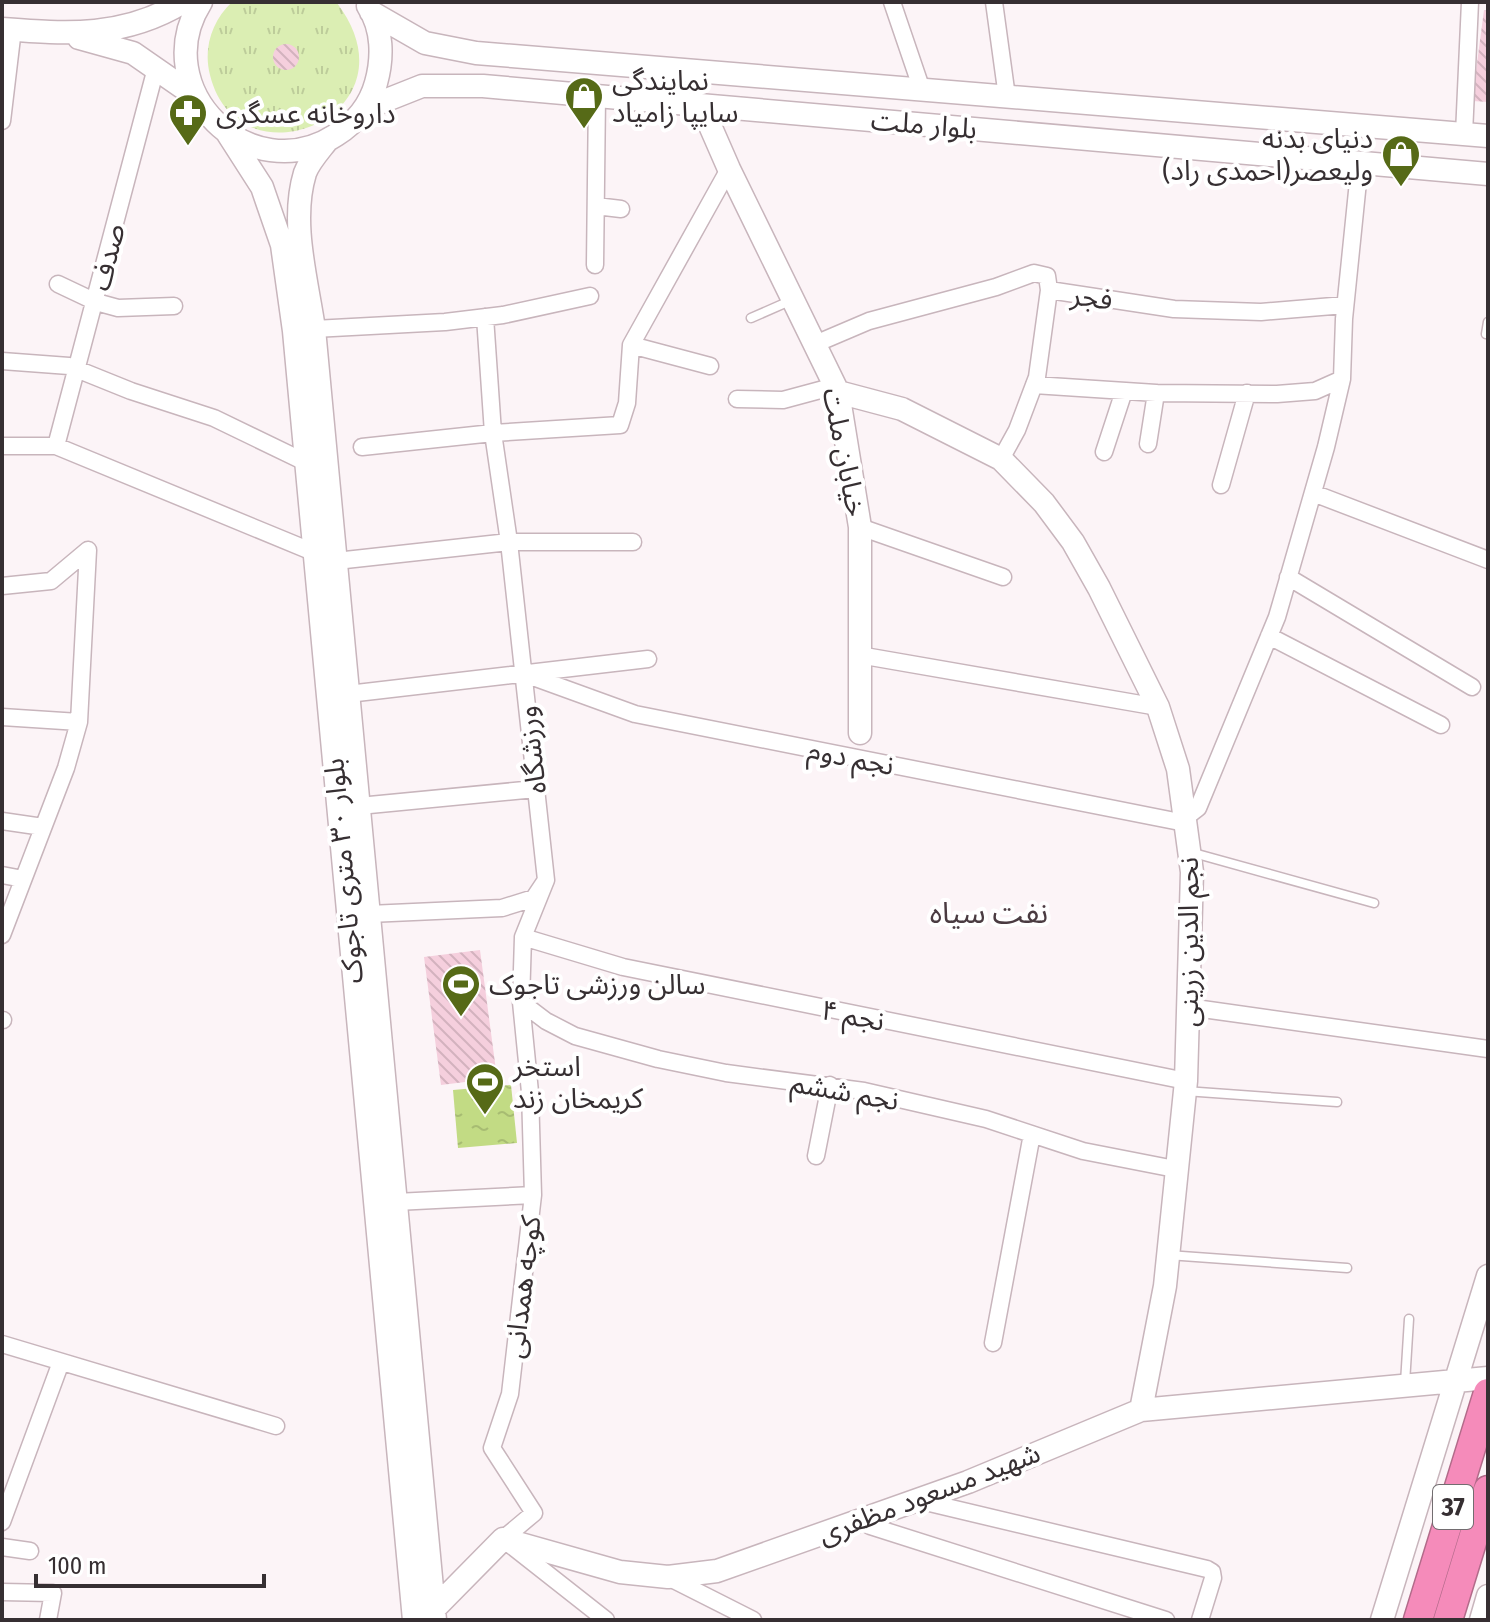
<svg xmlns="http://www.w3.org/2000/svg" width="1490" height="1622" viewBox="0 0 1490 1622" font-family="'Fira Sans Condensed','Noto Sans Arabic',sans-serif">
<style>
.grass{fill:url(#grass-tufts)}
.water{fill:url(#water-ripples)}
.building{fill:url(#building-back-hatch)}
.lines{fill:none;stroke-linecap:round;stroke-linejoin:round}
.lane-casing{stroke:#c8b5bc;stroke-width:11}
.street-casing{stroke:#c8b5bc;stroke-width:19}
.secondary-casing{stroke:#c8b5bc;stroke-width:25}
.highway-casing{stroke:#b26b8a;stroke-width:31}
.lane{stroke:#fff;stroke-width:8}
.street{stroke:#fff;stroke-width:16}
.secondary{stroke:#fff;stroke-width:22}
.highway{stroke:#f58bba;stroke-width:28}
.labels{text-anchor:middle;stroke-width:8;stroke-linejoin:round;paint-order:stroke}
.shield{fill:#fff;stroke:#726d70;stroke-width:2}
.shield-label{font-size:26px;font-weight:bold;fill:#362f32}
.poi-label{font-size:28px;fill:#362f32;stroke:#fff;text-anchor:start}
.street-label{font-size:28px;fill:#362f32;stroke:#fff}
.neighbourhood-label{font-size:30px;fill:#4a3b41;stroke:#fff}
</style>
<defs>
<pattern id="grass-tufts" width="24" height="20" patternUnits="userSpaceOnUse" patternTransform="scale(2)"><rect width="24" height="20" fill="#dbeeb3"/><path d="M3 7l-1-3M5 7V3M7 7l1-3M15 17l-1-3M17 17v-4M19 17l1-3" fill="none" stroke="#bdcc9a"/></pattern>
<pattern id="water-ripples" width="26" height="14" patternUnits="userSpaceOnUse" patternTransform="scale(2)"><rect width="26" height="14" fill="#c2db84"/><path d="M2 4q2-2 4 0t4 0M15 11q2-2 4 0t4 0" fill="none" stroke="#a7bc72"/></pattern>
<pattern id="building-back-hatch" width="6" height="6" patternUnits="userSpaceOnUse" patternTransform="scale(2)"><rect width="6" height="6" fill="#f5cfdd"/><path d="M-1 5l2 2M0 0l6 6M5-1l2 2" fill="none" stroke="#d3b2be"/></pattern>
</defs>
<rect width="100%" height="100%" fill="#fcf4f7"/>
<path class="grass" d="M232 2 337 3C422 115 238 190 210 75 203 48 212 21 232 2Z"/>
<path class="water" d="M511 1085 517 1143 458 1148 453 1090Z"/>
<path class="building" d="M1484 10 1488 11V102L1472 101Z
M273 57a13 13 0 1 1 26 0a13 13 0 1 1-26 0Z
M480 950 497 1078 441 1085 424 957Z"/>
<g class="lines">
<g class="lane-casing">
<path id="lane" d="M751 318 792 300
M1486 334 1488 322
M1190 852 1374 903
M1185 1091 1337 1102
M1168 1255 1347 1268
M1405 1383 1409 1319"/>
</g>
<g class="street-casing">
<path id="street" d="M892 2 922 90
M994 2 1007 97
M2 121 13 29
M1464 134 1470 2
M596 206 621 209
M595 265 597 96
M58 284 96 302 118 308 174 306
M1049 290 1174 309 1261 312 1345 305
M314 329 445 322 503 315 590 296
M815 344 869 321 996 287 1034 273 1047 276 1049 290 1037 377 1017 430 1001 459
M631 345 710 366
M2 361 69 366 131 391 214 418 305 462
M1034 385 1156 393 1277 394 1315 391 1342 379
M737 399 783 400 835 386
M1148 444 1156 393
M2 446H56L313 552
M56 446 156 68
M362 447 493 433 620 425 627 403 631 345 729 169
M1104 452 1124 391
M1221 485 1247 393
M1313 493 1488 560
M860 527 1003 577
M336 561 509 542H633
M1288 577 1472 687
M2 586 51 581 88 550
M1269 636 1441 725
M859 655 1158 707
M522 673 635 714 1185 823
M348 694 648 659
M2 717 79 722
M359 806 535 789
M1185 818 1198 808 1277 617 1326 447 1342 379 1344 319 1360 162
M2 821 43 827
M2 875 23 879
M546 880 523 937 521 1002 530 1092 533 1195 510 1394 492 1448 534 1513 503 1539 606 1620
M369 914 502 908 534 898 546 880 509 542 493 433 485 317
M2 935 66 768 79 722 88 550
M523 937 623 967 1186 1081
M521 1002 546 1021 575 1036 658 1059 726 1073 864 1091 986 1119 1083 1151 1175 1169
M1188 1007 1488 1049
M2 1020H3
M816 1156 830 1085
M396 1202 533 1195
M993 1343 1032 1134
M2 1344 276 1426
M917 1500 1207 1569 1212 1572 1213 1578 1200 1620
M862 1520 870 1526 1166 1620
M2 1522 61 1362
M2 1547 30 1551
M668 1577 753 1620
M2 1592 53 1593 48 1620"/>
</g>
<g class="secondary-casing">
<path id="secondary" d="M201 2C146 89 250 191 336 135 355 123 370 105 376 83 383 58 383 29 368 6
M371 12 425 43 476 53 1488 136
M2 29C68 34 124 38 183 2
M79 38 133 53 195 96
M701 105 729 169 838 392 860 527V733
M364 109 422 86H483L1488 174
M228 134 262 187 282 245 294 331 414 1620
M326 142C319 151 309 162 305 173 290 222 307 280 314 329L435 1620
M838 392 902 409 1001 459 1044 503 1073 542 1099 588 1158 707 1178 769 1192 872 1186 1081 1165 1286 1141 1410
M434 1609 503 1539 620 1572 668 1577 717 1571 968 1482 1141 1410 1488 1378
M1382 1620 1488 1276
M1481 1620 1488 1596"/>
</g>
<g class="highway-casing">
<path id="highway" d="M1418 1620 1488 1393
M1448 1620 1488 1490"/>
</g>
<use href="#lane" class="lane"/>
<use href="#street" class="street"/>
<use href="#secondary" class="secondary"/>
<use href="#highway" class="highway"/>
</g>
<defs>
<g id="shop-pin" transform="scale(2)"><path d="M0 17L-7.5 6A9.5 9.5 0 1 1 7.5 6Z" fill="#566a17" stroke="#fff"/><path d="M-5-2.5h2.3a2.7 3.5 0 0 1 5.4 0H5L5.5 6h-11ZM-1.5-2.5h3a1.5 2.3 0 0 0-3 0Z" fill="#fff"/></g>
<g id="pharmacy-pin" transform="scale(2)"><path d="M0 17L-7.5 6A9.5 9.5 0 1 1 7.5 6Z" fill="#566a17" stroke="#fff"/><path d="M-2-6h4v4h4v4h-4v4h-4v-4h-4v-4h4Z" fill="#fff"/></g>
<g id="stadium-pin" transform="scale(2)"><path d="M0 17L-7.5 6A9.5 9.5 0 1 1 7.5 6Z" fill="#566a17" stroke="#fff"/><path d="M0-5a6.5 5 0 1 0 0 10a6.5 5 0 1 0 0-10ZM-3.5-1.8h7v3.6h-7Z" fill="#fff"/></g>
</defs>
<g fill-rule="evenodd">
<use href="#shop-pin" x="584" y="96"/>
<use href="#pharmacy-pin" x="188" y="113"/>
<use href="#shop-pin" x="1401" y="154"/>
<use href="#stadium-pin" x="461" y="984"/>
<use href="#stadium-pin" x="485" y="1082"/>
</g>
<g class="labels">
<rect class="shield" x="1433" y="1485" width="40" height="44" rx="6"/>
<g class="shield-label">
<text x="1453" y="1516">37</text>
</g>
<g class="poi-label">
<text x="612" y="90">نمایندگی<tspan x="612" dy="32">سایپا زامیاد</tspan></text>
<text x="216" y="123">داروخانه عسگری</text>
<text x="1373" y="148" text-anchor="end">دنیای بدنه<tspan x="1373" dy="32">ولیعصر(احمدی راد)</tspan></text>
<text x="489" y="994">سالن ورزشی تاجوک</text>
<text x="513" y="1076">استخر<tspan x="513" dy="32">کریمخان زند</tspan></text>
</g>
<g class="street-label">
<text transform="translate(924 124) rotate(5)" y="10">بلوار ملت</text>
<text transform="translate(107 257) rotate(-76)" y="10">صدف</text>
<text transform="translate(1092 297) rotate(8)" y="10">فجر</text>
<text transform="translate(845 452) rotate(79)" y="10">خیابان ملت</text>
<text transform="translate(531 750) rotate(-97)" y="10">ورزشگاه</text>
<text transform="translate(851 757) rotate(11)" y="10">نجم دوم</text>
<text transform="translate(343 871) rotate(-95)" y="10">بلوار ۳۰ متری تاجوک</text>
<text transform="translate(1188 942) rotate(-90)" y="10">نجم الدین زرینی</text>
<text transform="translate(853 1015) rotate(11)" y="10">نجم ۴</text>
<text transform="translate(845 1091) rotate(10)" y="10">نجم ششم</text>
<text transform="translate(522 1287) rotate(-83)" y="10">کوچه همدانی</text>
<text transform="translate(929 1493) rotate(-21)" y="10">شهید مسعود مظفری</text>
</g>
<g class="neighbourhood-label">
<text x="989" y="923">نفت سیاه</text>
</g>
</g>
<rect width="1490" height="1622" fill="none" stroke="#362f32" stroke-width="8"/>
<path d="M36 1574v12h228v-12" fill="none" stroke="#362f32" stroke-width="4"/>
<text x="48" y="1574" font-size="24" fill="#362f32" stroke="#ffffff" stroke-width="6" paint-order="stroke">100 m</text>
</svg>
